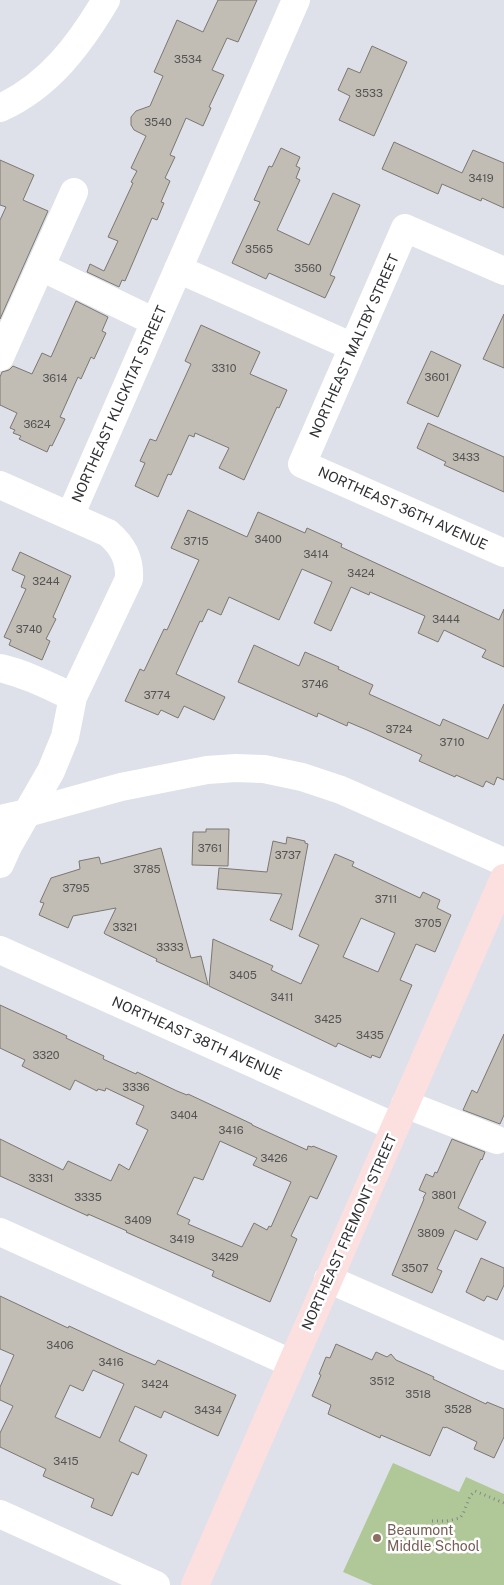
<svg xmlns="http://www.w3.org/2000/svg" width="504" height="1585" viewBox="0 0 504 1585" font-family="'Public Sans',sans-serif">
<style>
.green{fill:#b0c897}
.building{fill:#c1bcb4;stroke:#7c7770;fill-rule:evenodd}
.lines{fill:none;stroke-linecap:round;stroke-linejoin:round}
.path{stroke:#83868c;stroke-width:3;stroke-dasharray:1 4;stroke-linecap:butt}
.minor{stroke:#fff;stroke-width:28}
.major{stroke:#fcdfdf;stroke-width:28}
.education-dot{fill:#8d6e63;stroke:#fff;stroke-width:2}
.labels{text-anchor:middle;stroke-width:5;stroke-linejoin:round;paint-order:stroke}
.number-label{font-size:11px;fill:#535353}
.street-label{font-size:14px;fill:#2e3033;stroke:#fff}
.education-label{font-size:14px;fill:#785e54;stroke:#fff;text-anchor:start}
</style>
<rect width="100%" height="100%" fill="#dee1ea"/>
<path class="green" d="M393 1463 459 1492 466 1477 504 1494V1585H373L343 1572Z"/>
<path class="building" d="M218 0H257L238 42 227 38 212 70 224 75 209 107 211 108 203 126 186 118 170 155 175 157 165 178 170 181 161 202 164 203 157 220 152 218 125 281 122 280 119 287 87 272 90 264 104 271 118 241 108 237 133 183 131 182 137 171 131 168 146 136 134 130 131 125V117L136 111 150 106 163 76 154 72 177 20 203 32Z
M372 46 407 62 374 136 339 120 350 96 338 90 348 68 360 73Z
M394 142 462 173 473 150 504 163V208L482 198 481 201 442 184 438 194 382 169Z
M281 148 300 157 296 166 300 168 296 178 300 180 277 230 309 245 333 193 360 205 330 275 335 277 325 298 269 273 266 279 232 263 260 202 254 200 269 166 272 167Z
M0 160 34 175 23 200 48 211 0 319V220L6 207 0 205Z
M76 301 108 317 102 331 106 333 94 359 91 357 81 379 78 377 60 417 65 419 52 446 50 445 47 452 19 439 21 436 13 433 15 430 10 428 17 413 0 405V377L2 372 9 370 13 366 32 374 42 353 51 357Z
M504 314V368L483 359Z
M201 325 260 352 250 374 287 390 279 408 277 407 244 480 219 468 229 448 195 433 194 437 189 435 171 475 168 474 158 497 135 486 145 463 140 461 150 439 156 441 191 364 185 361Z
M431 351 461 365 438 417 407 403Z
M428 423 504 457V492L444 465 446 462 417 448Z
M188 510 247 537 258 512 305 533 307 528 342 544 341 547 499 620 504 609V667L482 657 486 650 444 630 438 642 418 633 425 616 370 592 369 595 351 587 331 631 314 623 332 582 302 569 279 620 229 597 221 615 208 609 202 622 200 621 176 674 225 697 214 720 184 706 178 718 161 710 158 715 125 701 140 669 144 671 164 629 167 630 199 560 171 548Z
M20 552 71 576 53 617 56 619 46 639 50 641 42 660 9 645 11 640 4 637 26 589 21 587 25 576 12 570Z
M254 645 299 666 305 652 339 667 338 669 373 685 369 694 440 726 443 719 488 739 504 704V780L497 777 494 785 486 781 483 787 456 775 455 777 419 761 422 755 367 730 348 722 347 726 318 713 317 717 238 682Z
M206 829H229L228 866 192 865 193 832H206Z
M287 837 305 841V843L308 844 292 930 270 920 282 894 217 889 219 868 267 872 273 841 286 844Z
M161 848 191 958 201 956 208 985 156 961 157 959 105 934 104 933 116 908 73 916 68 928 39 915 44 903 40 902 51 878 80 869 79 861 99 857 101 864Z
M335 854 354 862 352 866 420 898 423 892 440 900 437 908 451 915 435 952 416 944 400 980 412 985 380 1058 372 1055 371 1058 338 1043 336 1047 209 986 213 939 273 966 271 970 301 984 319 945 299 936ZM361 918 395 933 378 972 343 957Z
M0 1005 67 1036 66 1038 104 1056 103 1059 136 1074 137 1072 177 1091 187 1095 188 1094 252 1124V1125L307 1150 308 1146 312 1147 313 1146 337 1156 317 1199 310 1196 291 1236 297 1239 270 1302 212 1276 214 1271 126 1232 127 1231 88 1214V1216L0 1176V1139L63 1170 68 1161 111 1181 119 1164 129 1170 148 1130 136 1124 144 1106 106 1088 105 1091 98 1089 97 1091 75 1080 70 1090 22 1066 25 1060 0 1048ZM220 1141 257 1158 253 1165 291 1182 271 1227 269 1226 267 1230 254 1223 242 1247 188 1224 190 1220 177 1214 194 1177 203 1180Z
M504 1034V1115L500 1124 463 1110 472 1090 477 1093Z
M452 1139 485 1152 482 1160 481 1159 458 1208 486 1222 477 1240 455 1230 437 1269 442 1271 432 1293 392 1275 424 1199 423 1198 426 1193 419 1190 426 1174 433 1177 435 1172 437 1173Z
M481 1258 504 1268V1285L497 1300 487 1296 484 1301 466 1292Z
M0 1296 68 1328 69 1326 125 1352 155 1365 158 1360 236 1395 218 1436 164 1411 161 1418 135 1406 119 1441 147 1455 138 1475 132 1472 112 1516 91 1507 94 1499 43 1476 46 1469 0 1447V1433L13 1406 0 1400V1387L14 1355 0 1349ZM93 1370 124 1384 100 1438 55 1417 70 1385 83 1391Z
M336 1344 372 1360 376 1352 387 1357 391 1354 396 1360 434 1377 433 1379 454 1389 486 1404 487 1402 504 1409V1437L494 1458 474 1449 477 1442 446 1427 445 1428 443 1427 430 1456 381 1435 380 1438 328 1414 331 1405 312 1396 321 1375 319 1374 326 1357 330 1358Z"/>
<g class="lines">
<path class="path" d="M432 1521H447L460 1518 463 1514 470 1496 475 1491 504 1503"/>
<path class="minor" d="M0 108C49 86 80 44 106 0
M41 267 155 322
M178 269 353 347
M504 271 405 228 302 464 504 553
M0 357 74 192
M0 485 108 533C123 546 130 559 129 579L73 697 65 737 51 771 8 846 0 864
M70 516 296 0
M0 668C26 674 49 686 73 697
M0 819 27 813 121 787 207 770 236 768 264 769 302 777 341 790 504 862
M0 950 395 1127
M405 1104 497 1140
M0 1232 291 1363
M328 1279 504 1356
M0 1514 156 1585"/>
<path class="major" d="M195 1585 504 878"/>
</g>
<circle class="education-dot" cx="377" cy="1538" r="5"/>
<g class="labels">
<g class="number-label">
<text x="188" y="63">3534</text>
<text x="369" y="97">3533</text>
<text x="158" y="126">3540</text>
<text x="481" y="182">3419</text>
<text x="259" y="253">3565</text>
<text x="308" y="272">3560</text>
<text x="224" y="372">3310</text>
<text x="437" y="381">3601</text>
<text x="55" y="382">3614</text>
<text x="37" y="428">3624</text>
<text x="466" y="461">3433</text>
<text x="268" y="543">3400</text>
<text x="196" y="545">3715</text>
<text x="316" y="558">3414</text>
<text x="361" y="577">3424</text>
<text x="46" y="585">3244</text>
<text x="446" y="623">3444</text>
<text x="29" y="633">3740</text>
<text x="315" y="688">3746</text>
<text x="157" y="699">3774</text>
<text x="399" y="733">3724</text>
<text x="452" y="746">3710</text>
<text x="210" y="852">3761</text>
<text x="288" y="859">3737</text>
<text x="147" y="873">3785</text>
<text x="76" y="892">3795</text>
<text x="386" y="903">3711</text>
<text x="428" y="927">3705</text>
<text x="125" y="931">3321</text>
<text x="170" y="951">3333</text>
<text x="243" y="979">3405</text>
<text x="282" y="1001">3411</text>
<text x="328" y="1023">3425</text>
<text x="370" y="1039">3435</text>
<text x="46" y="1059">3320</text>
<text x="136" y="1091">3336</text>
<text x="184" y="1119">3404</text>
<text x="231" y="1134">3416</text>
<text x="274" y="1162">3426</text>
<text x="41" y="1182">3331</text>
<text x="444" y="1199">3801</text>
<text x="88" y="1201">3335</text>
<text x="138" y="1224">3409</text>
<text x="431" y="1237">3809</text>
<text x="182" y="1243">3419</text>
<text x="225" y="1261">3429</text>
<text x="415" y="1272">3507</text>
<text x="60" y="1349">3406</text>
<text x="111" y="1366">3416</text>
<text x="382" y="1385">3512</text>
<text x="155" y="1388">3424</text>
<text x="418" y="1398">3518</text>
<text x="458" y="1413">3528</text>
<text x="208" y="1414">3434</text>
<text x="66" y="1465">3415</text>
</g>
<g class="street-label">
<text transform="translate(354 346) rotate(-66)" y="5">NORTHEAST MALTBY STREET</text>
<text transform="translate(119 404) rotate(-66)" y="5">NORTHEAST KLICKITAT STREET</text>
<text transform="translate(403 508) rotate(24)" y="5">NORTHEAST 36TH AVENUE</text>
<text transform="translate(197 1038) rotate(24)" y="5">NORTHEAST 38TH AVENUE</text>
<text transform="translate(349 1232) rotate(-66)" y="5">NORTHEAST FREMONT STREET</text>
</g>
<g class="education-label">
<text x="387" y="1535">Beaumont<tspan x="387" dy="16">Middle School</tspan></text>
</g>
</g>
</svg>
